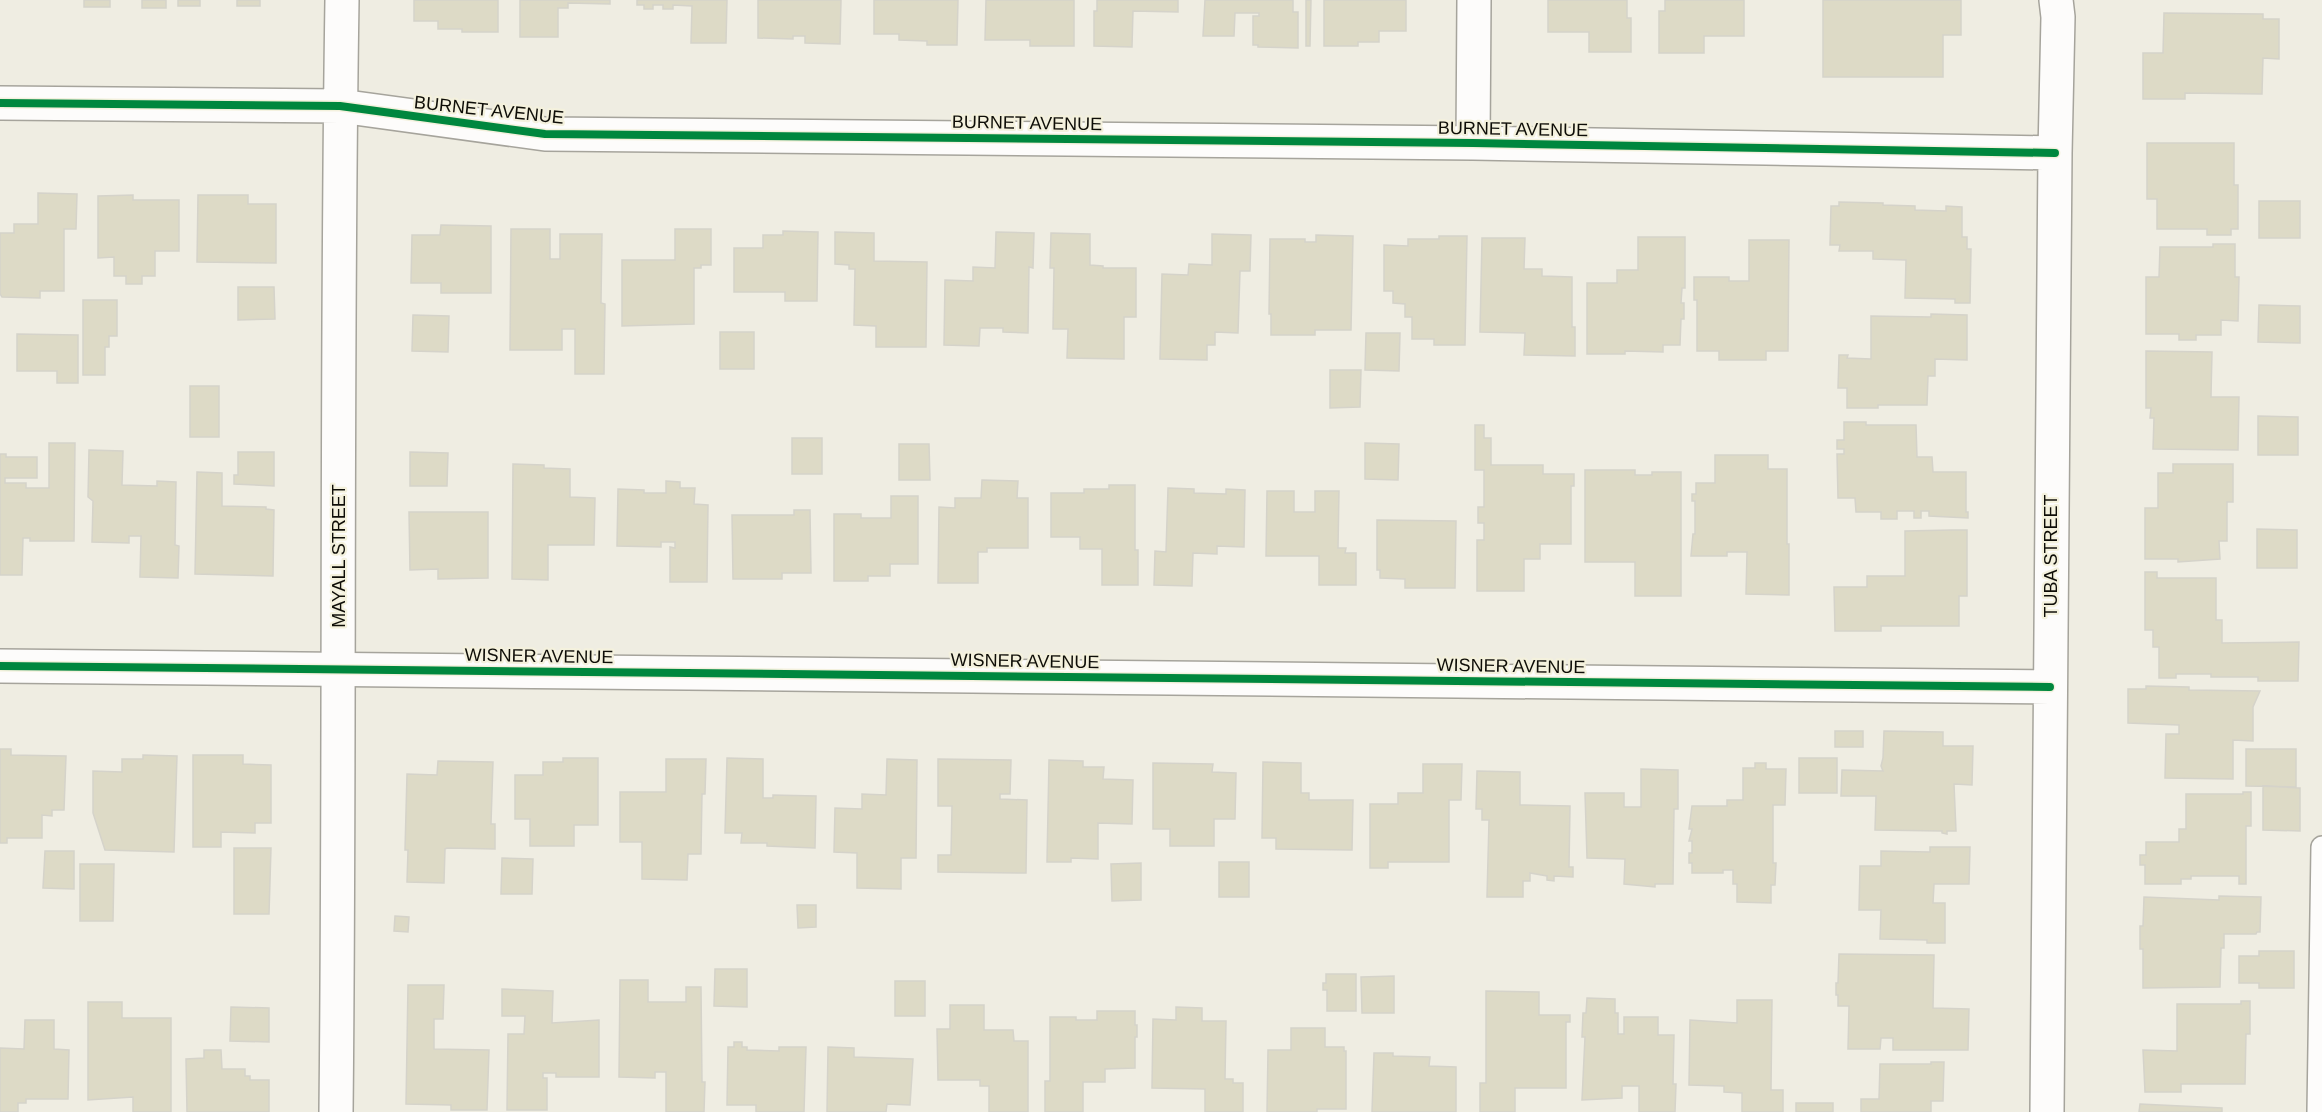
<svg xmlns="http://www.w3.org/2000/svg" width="2322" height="1112" viewBox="0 0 2322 1112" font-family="Helvetica,sans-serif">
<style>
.building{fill:#dddac6;stroke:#d5d3ca;stroke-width:1.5}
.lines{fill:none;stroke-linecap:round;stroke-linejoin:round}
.lane-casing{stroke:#a6a49c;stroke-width:24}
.street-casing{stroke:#a6a49c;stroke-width:36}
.secondary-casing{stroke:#a6a49c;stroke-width:36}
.lane{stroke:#fdfcfb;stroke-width:21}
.street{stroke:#fdfcfb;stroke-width:33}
.secondary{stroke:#fdfcfb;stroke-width:33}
.cycleway-casing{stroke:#f4f1dd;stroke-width:11}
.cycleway{stroke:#00873e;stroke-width:8}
.labels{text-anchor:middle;stroke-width:4.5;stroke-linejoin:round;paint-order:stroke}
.street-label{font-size:18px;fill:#0e0d07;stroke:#f4f1dd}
</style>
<rect width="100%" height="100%" fill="#efede2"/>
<path class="building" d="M84 0H110V7H84Z
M142 0H166V8H142Z
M178 0H200V6H178Z
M237 0H260V6H237Z
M414 0H498V32H462V29H438V21H414Z
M520 0H610V4L568 3V8H558V37H520Z
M637 0H727L726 43H691L692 6 673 5V9H663V5H653V9H644V5H637Z
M758 0H841L840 44 805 43V36H793V39L758 38Z
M874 0H958L957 45H927V41L899 40V34H874Z
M986 0H1074V46H1030V40H985Z
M1097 0H1178V12L1133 11 1132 47 1094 46V11H1097Z
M1205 0H1293V12H1298V48L1258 47V45H1253V16H1259V13H1235L1234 36H1203Z
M1306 0H1311L1310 46H1306Z
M1324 0H1406V31H1379V42H1358V46H1324Z
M1548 0H1627V18H1631V52H1589V32H1548Z
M1665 0H1744V36H1704V53H1659V11H1665Z
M1823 0H1961V35H1943V77H1823Z
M2164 13 2263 14V19H2279V59L2263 58 2262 94 2185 93V99H2143V53H2163Z
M2147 143H2234V185H2238V229H2231V235H2207V229H2157V199H2147Z
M38 193 77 194 76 229H64V291H40V298L2 297 0 294V233H14V224H38Z
M133 195V200H179V251H155V276H142V284H126V276H114V257L98 258V196Z
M198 195H248V204H276V263L197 262Z
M2259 201H2300V238H2259Z
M1839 202 1883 203V205L1915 206V210L1946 211V206L1962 207V237H1967V249H1971L1970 303H1955V299L1905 298 1906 260 1873 259V251H1839L1840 245H1830L1831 206H1839Z
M441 225 491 226V293H441V283H411L412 235H440Z
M511 229H550V259H560V234H602L601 303 605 304 604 374H575V329H562V350H510Z
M675 229H711V265H701V268H694V324L622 326V260H675Z
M783 231 818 232 817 301H785V292H734V248H763V235H783Z
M835 232 874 233V261L927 262 926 347H876V326L854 325 855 269H849V265L835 264Z
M996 232 1034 233 1033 268 1029 267 1028 333 1003 332V328H980L979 346 944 345 945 280 973 281V267L995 268Z
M1051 233 1090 234V265L1103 266V268H1136V317H1124V359L1067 358 1068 329H1053L1054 268H1050Z
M1212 234 1251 235 1250 271H1240L1238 333 1215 332V345H1207V360L1160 359 1162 274 1188 275 1189 264 1212 265Z
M1316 235 1353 236 1351 330H1315V335H1271V314H1269L1270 239H1305V242H1316Z
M1439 236H1467L1465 345H1434V339H1412V317H1405V304L1393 303V291H1384V245L1408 246V239H1439Z
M1638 237H1685V288H1682L1681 303H1684V319H1681L1680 345H1663V352L1625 351V354H1587V283H1617V270H1638Z
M1482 238H1525L1524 269H1542V276L1572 277V327H1575V356L1524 355 1525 333 1480 332Z
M1749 240H1789L1788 351H1766V360H1719V351H1697V300H1694V277H1729V281H1749Z
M2213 244H2235V277H2239L2238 321 2221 320V335H2196V340H2179V334H2146V277H2159L2160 247H2213Z
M238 287H274L275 319 238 320Z
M83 300H117V336H109V347H105V375H83Z
M2259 305 2300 306V343L2258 342Z
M1931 314 1967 315V360L1935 359V376H1928L1927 405H1878V408H1847V388H1838L1839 355H1848L1847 358 1871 359V316L1931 317Z
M413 315 449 316 448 352 412 351Z
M720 332H754V369H720Z
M1366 333H1400L1399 371 1365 370Z
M17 334 78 335V383H57V371H17Z
M2146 351 2212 352 2211 397H2239L2238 450 2153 449 2154 418H2150L2151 408H2146Z
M1330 370H1361L1360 407 1330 408Z
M190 386H219V437H190Z
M2258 416 2298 417V455H2258Z
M1844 422H1866V425H1916L1917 457H1932L1933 472H1966V512H1968V518L1929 516V511H1921V518H1914V511H1897V519H1881V512H1856L1855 498H1838L1837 454H1844V449H1837V440H1844Z
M1475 425H1484V438H1491V465H1543V474H1574V486H1571V544H1540V559H1524V591H1477V540H1484V523H1478V507H1484V470H1475Z
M792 438H822V474H792Z
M49 443H75L74 541H30V538H23L22 575H0V454H6V457H37V478H5V483H26V488H49Z
M1365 443 1399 444 1398 480 1365 479Z
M899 444H929L930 480H899Z
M89 450 123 451 122 485 157 486V481L176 482 175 545 179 546 178 578 140 577 141 536H129V543L92 542 93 501 88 497Z
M238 452H274V486L234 484V475H238Z
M410 452 448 453 447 486H410Z
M1715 455H1768V469H1787V544H1789V595L1746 594 1747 552H1727V556H1691L1693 534H1695V501H1692V494H1696V483H1715Z
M513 464 544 465V468L570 469V497L595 498 594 545H548V580L512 579Z
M2173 464H2233V502H2227V541H2219L2220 559 2178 562V559H2145V508H2158V473H2173Z
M1585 470H1635V475H1652V472H1681V596H1635V562H1585Z
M197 472 222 473V506L266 507V509L274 510 273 576 195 574Z
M982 480 1018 481 1017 498H1028V548H987V552H978V583H938L939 507 955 508V498H981Z
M666 481 680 482V488H695L694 504 708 505 707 582H670V547L675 548V542H661V547L617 546 618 489 644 490V493H666Z
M1109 485H1135V550H1138V585H1102V549H1080V537H1051V493H1084V489H1109Z
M1168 488 1194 489V493L1226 494V489L1245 490 1244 547 1217 546V554L1193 553 1192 586 1154 585 1155 551 1166 552Z
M1267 491H1294V512H1315V491H1339L1338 548H1346L1345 553H1356V585H1319V556H1266Z
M891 496H918V564H890V576H868V581H834V514H861V518H891Z
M794 510H810L811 573H782V579H733L732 515H794Z
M409 512H488V578L438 579V569L410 570Z
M1377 520 1456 521 1455 588H1405V579L1380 578V570H1377Z
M2257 529 2297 530V568H2257Z
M1952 530H1967V596H1959V626H1881V631H1835L1834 587H1867V576H1905V531Z
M2145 572H2157V578H2216V620H2222V643L2299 642 2298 681H2258V677H2211V674H2176V678H2159V647H2153V630H2145Z
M2146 686 2189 687V690L2260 691 2253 707V741L2233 740V779L2165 778 2166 734H2179V725L2128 723V689H2146Z
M1835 731H1863V747H1835Z
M1884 731 1943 732V746H1973L1972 785 1954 784 1956 831H1947V834L1942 833V831L1875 830 1876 796H1841L1842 770 1883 771 1881 766 1883 758Z
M0 749H11V755L66 756 64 810H52V816L42 815V838H7V843H0Z
M2246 749H2296V787L2246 786Z
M143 755 177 756 174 852 105 850 93 813V771L122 772V759H143Z
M193 755H243V764L271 765V823H255V833L221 832V847H193Z
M563 758H598V825H574V846H530V819H515V775H543V762H563Z
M727 758 763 759V798H773V795L816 796 815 848 767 846V843H741L742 833H725Z
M1799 758H1837V793H1799Z
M666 759H706L705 794H702L701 854H688L687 880 642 879V842H620V792H666Z
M887 759 917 760 916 858H901V889L857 888V853L834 852 835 808 862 809V794L886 795Z
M938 759 1011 760 1010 794H1000V799L1027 800 1026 873 938 872V855H951L952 806H938Z
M1049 760 1083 761V767H1104L1103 779 1133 780 1132 824 1098 823V859L1071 858V862H1047Z
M438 761 493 762 491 824H495V849L447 848 445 849 444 883 407 882 408 850H405L407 774 437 775Z
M1263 762 1301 763V793H1309V800H1353L1352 850 1276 849V838H1262Z
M1153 763 1213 764 1212 772 1236 773 1235 819H1214V846H1170V829H1153Z
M1755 763H1766V769H1786L1785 805H1773V863H1776L1775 885H1771V903L1737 902V884H1733V870H1723V873H1692V863H1689V853H1692V841H1689L1692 829H1689L1692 806H1727V800H1743V768H1755Z
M1423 764H1462L1461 800H1449V862H1388V868H1370V804H1398V793H1423Z
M1641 769 1678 770V809H1674L1673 884H1655V887L1624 884 1625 859 1587 858 1585 793H1624V807H1641Z
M1477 771 1520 772V805L1570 806 1569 867H1573V877L1554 876V881L1547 880V876L1530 873V881H1523V897H1487L1489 820H1482V809H1476Z
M2263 786 2300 788V831L2263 830Z
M2243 792H2251V826H2246V884H2239V876H2191V879H2181V884H2145V865H2140V855H2146V842H2179V829H2186V794H2243Z
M1930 847H1970L1969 884H1934L1933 903H1945V943H1927V940L1880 939 1881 910H1859L1860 866H1881V851L1930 852Z
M234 848H271L269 914H234Z
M45 851H74V889L43 888Z
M502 858 533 859 532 894H501Z
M1219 862H1249V897H1219Z
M1141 863V900L1112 901 1111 864Z
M80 864H114L113 921H80Z
M2219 896 2261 897 2260 932H2257L2256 934H2224V948H2221L2220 987 2143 988V949H2140V926H2143L2144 897 2219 900Z
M797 905H816V927L798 928Z
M395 916 409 917 408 932 394 931Z
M2259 951H2294V988H2259V983H2239V956H2259Z
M1839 954 1934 955 1933 1008 1969 1009 1968 1050H1893V1038H1881L1880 1049H1848L1849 1006H1838V995H1836V983H1838Z
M715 969H747V1007L714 1006Z
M1326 974H1356V1011H1327V990H1323V983H1326Z
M1394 976V1013H1362L1361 977Z
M620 980H648V1002H686V987H701L702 1082H705L704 1112H666V1072H655V1078L619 1077Z
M895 981H925V1016H895Z
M408 985H444L443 1019H434V1049L489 1050 487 1110H451V1105L406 1104Z
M502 989 553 991 552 1023 599 1020V1077H556V1073H543V1078H547V1110H507L508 1034H524L525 1016H502Z
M1486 991 1539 992V1015H1570V1022H1566V1088H1515V1112H1480V1083H1486Z
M1587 998 1615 999V1013H1618V1034H1624V1017H1658V1035H1674L1673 1084H1676L1675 1112H1639V1086H1622V1098L1582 1100 1585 1037H1582L1583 1013H1586Z
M1737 1000H1772L1771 1090H1783V1112H1742V1093L1724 1092V1086L1689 1085 1690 1020 1737 1023Z
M2241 1001H2250V1034H2246L2245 1084H2181V1092H2145L2143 1050 2177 1051V1004H2241Z
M88 1002H122V1018H171V1112H133V1097L88 1100Z
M950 1005H984V1030H1013L1014 1041H1028V1112H989V1086H980V1080H938L937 1029H950Z
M231 1007 269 1008V1042L230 1041Z
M1176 1007 1202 1008V1021H1226L1225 1079H1233V1083H1243V1112H1205V1089L1152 1088 1153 1019 1176 1020Z
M1097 1011H1135V1025H1137V1037H1135V1068L1105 1069V1082H1083V1112H1045V1081H1050V1017H1076V1020H1097Z
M25 1020H54V1049L69 1050 68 1099H26V1103H18V1112H0V1048L24 1049Z
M1291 1028H1325V1047H1344V1051H1346V1109H1317V1112H1267L1268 1050H1291Z
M734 1042H742V1047H747V1050L779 1051V1047H806L804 1112H756V1105H727L728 1047H734Z
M828 1047 854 1048V1057L913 1059 910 1105 887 1104 886 1112H827Z
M204 1050H221L222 1069H245V1076H250V1080H269V1112H187L186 1059 204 1058Z
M1374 1053H1393V1056L1430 1057 1429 1066 1456 1067V1112H1372Z
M1931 1062H1944L1943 1101H1931V1112H1861V1099H1879L1880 1064H1931Z
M1796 1103H1833V1112H1796Z
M2140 1104 2222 1108V1112H2139Z"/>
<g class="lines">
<g class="lane-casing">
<path id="lane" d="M2318 1112 2322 847"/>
</g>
<g class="street-casing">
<path id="street" d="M340 106 545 134 1473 143 2055 153
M1473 143 1474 0
M0 666 2050 687
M2047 1112 2055 153 2058 17 2056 0"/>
</g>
<g class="secondary-casing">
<path id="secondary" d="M0 103 340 106
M336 1112C340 741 336 371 342 0"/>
</g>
<use href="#lane" class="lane"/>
<use href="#street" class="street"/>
<use href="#secondary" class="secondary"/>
<g class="cycleway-casing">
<path id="cycleway" d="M0 103 340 106 545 134 1473 143 2055 153
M0 666 2050 687"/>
</g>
<use href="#cycleway" class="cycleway"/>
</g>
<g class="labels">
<g class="street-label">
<text transform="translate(489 110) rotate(6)" y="6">BURNET AVENUE</text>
<text transform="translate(1027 123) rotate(1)" y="6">BURNET AVENUE</text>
<text transform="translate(1513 129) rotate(1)" y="6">BURNET AVENUE</text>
<text transform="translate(339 556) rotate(-90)" y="6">MAYALL STREET</text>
<text transform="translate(2051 556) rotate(-90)" y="6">TUBA STREET</text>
<text transform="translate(539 656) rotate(1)" y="6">WISNER AVENUE</text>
<text transform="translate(1025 661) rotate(1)" y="6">WISNER AVENUE</text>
<text transform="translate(1511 666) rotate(1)" y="6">WISNER AVENUE</text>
</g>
</g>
</svg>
